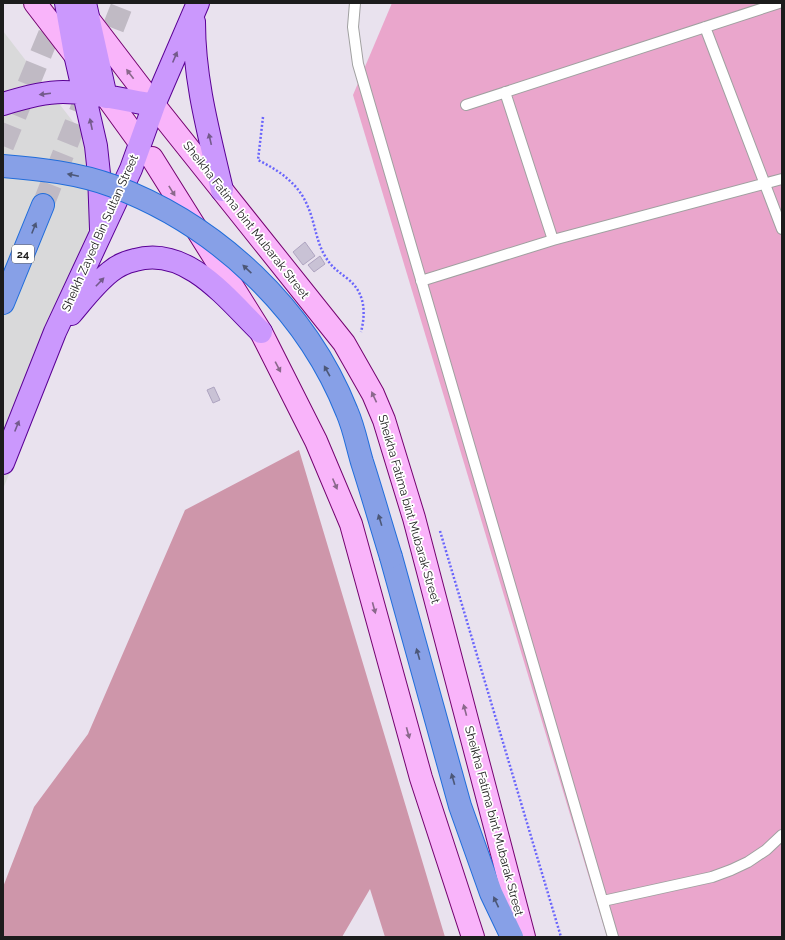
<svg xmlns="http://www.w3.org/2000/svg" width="785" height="940" viewBox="0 0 785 940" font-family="Raleway,sans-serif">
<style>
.residential{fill:#d9d9da}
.grass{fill:#eaa6cc}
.forest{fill:#ce96aa}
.building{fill:#c9c2d5;stroke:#aea4c0}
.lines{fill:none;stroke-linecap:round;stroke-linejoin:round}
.highway-tunnel{stroke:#c0bac4;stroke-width:22;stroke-dasharray:22 11;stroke-linecap:butt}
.lane-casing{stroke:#a0a0a0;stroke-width:12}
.secondary-casing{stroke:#74036f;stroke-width:24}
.primary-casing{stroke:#5a0095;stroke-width:24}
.highway-casing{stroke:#216dda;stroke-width:24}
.path{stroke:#6a65fc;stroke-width:2.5;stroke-dasharray:2 2;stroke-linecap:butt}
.lane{stroke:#fff;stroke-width:10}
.secondary{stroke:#f9b4fa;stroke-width:22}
.primary{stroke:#cb98fd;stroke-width:22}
.highway{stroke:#87a0e7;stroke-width:22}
.highway-bridge-casing{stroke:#216dda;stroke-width:24;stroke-linecap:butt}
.highway-bridge{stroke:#87a0e7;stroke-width:22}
.oneway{fill:#745a8c}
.oneway2{fill:#8a688b}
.oneway3{fill:#4c5777}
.labels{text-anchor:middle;stroke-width:3.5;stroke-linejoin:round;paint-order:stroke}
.shield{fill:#fff;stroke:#606060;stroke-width:1}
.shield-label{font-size:11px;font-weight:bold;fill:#1c1c1c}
.street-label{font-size:12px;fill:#1c1c1c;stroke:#fff}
</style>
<rect width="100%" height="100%" fill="#e9e2ee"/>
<path class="residential" d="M3 31 125 189 3 489Z"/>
<path class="grass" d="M392 3H782V937H607L353 95Z"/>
<path class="forest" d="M299 450 445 937H385L370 889 342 937H3V887L34 807 88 734 185 510Z"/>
<path class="building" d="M305 242 315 256 303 265 293 252Z
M320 256 325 264 314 272 308 265Z
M214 387 220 400 213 403 207 390Z"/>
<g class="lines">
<path class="highway-tunnel" d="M101 59 123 3
M3 146 59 10
M43 205 89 89"/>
<g class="lane-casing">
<path id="lane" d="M355 3 353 27 358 64 613 937
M705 27 782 229
M505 92 553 240
M466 105 779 3
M421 281 553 240 782 179
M603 901 712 877 731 870 748 862 766 850 782 835"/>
</g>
<g class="secondary-casing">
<path id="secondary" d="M35 3 78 59
M86 16 154 105 344 343 373 394 384 420 414 518 524 937
M98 85 140 143
M152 158 261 332 316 441 351 524 421 778 473 937"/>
</g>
<g class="primary-casing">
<path id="primary" d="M66 3 75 54 96 146 99 174 101 229
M85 3 106 97
M194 22C194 80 209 134 222 190
M3 104C22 98 43 92 63 92 93 92 124 100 154 105
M71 314C83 300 95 284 110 272 117 266 126 262 135 260 187 245 228 300 261 332
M3 463 55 332 131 169 154 105 198 3"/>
</g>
<g class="highway-casing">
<path id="highway" d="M3 303 43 205
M391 557 460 806 491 893 512 937"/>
</g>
<path class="path" d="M263 117 258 160C280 171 299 184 308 207 315 223 316 241 325 256 331 267 339 272 348 279 365 293 366 312 361 332
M440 531 561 937"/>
<use href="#lane" class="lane"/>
<use href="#secondary" class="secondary"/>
<use href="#primary" class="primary"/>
<use href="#highway" class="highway"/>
<g class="highway-bridge-casing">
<path id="highway-bridge" d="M3 166C40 169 78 173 113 186 217 225 306 309 347 412 354 428 357 445 362 462 372 493 381 525 391 557"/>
</g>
<use href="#highway-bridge" class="highway-bridge"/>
</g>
<defs><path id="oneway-solid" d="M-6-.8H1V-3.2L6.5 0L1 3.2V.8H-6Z"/></defs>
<g class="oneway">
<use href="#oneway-solid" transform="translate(175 57) rotate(-67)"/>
<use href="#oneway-solid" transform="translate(45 94) rotate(173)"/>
<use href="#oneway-solid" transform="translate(91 124) rotate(-102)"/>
<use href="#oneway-solid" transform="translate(210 139) rotate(-103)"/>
<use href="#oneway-solid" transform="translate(100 282) rotate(-46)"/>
<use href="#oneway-solid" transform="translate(17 426) rotate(-68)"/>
</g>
<g class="oneway2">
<use href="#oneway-solid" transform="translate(130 74) rotate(-127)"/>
<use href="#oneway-solid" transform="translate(172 191) rotate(58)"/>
<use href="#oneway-solid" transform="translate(278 367) rotate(62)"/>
<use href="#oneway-solid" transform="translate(374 397) rotate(-115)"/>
<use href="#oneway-solid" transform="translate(335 484) rotate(67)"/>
<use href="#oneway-solid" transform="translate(374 608) rotate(75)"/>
<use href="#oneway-solid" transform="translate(465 710) rotate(-105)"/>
<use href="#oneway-solid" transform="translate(408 733) rotate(75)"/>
</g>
<g class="oneway3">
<use href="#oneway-solid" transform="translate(73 175) rotate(-168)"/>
<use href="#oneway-solid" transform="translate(34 228) rotate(-68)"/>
<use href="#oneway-solid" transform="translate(247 269) rotate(-137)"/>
<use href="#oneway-solid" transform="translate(327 371) rotate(-119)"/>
<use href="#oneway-solid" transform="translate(380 520) rotate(-107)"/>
<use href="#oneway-solid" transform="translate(418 654) rotate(-106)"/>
<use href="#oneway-solid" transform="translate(453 779) rotate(-106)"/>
<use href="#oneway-solid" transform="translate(496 902) rotate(-115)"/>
</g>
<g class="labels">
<rect class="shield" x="12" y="245" width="22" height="18" rx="3"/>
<g class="shield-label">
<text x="23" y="258">24</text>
</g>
<g class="street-label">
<text transform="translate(246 220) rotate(52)" y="4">Sheikha Fatima bint Mubarak Street</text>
<text transform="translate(100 233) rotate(-66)" y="4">Sheikh Zayed Bin Sultan Street</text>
<text transform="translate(409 509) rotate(74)" y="4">Sheikha Fatima bint Mubarak Street</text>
<text transform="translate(494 821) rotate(75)" y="4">Sheikha Fatima bint Mubarak Street</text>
</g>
</g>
<rect width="785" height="940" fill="none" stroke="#1c1c1c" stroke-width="8"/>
</svg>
